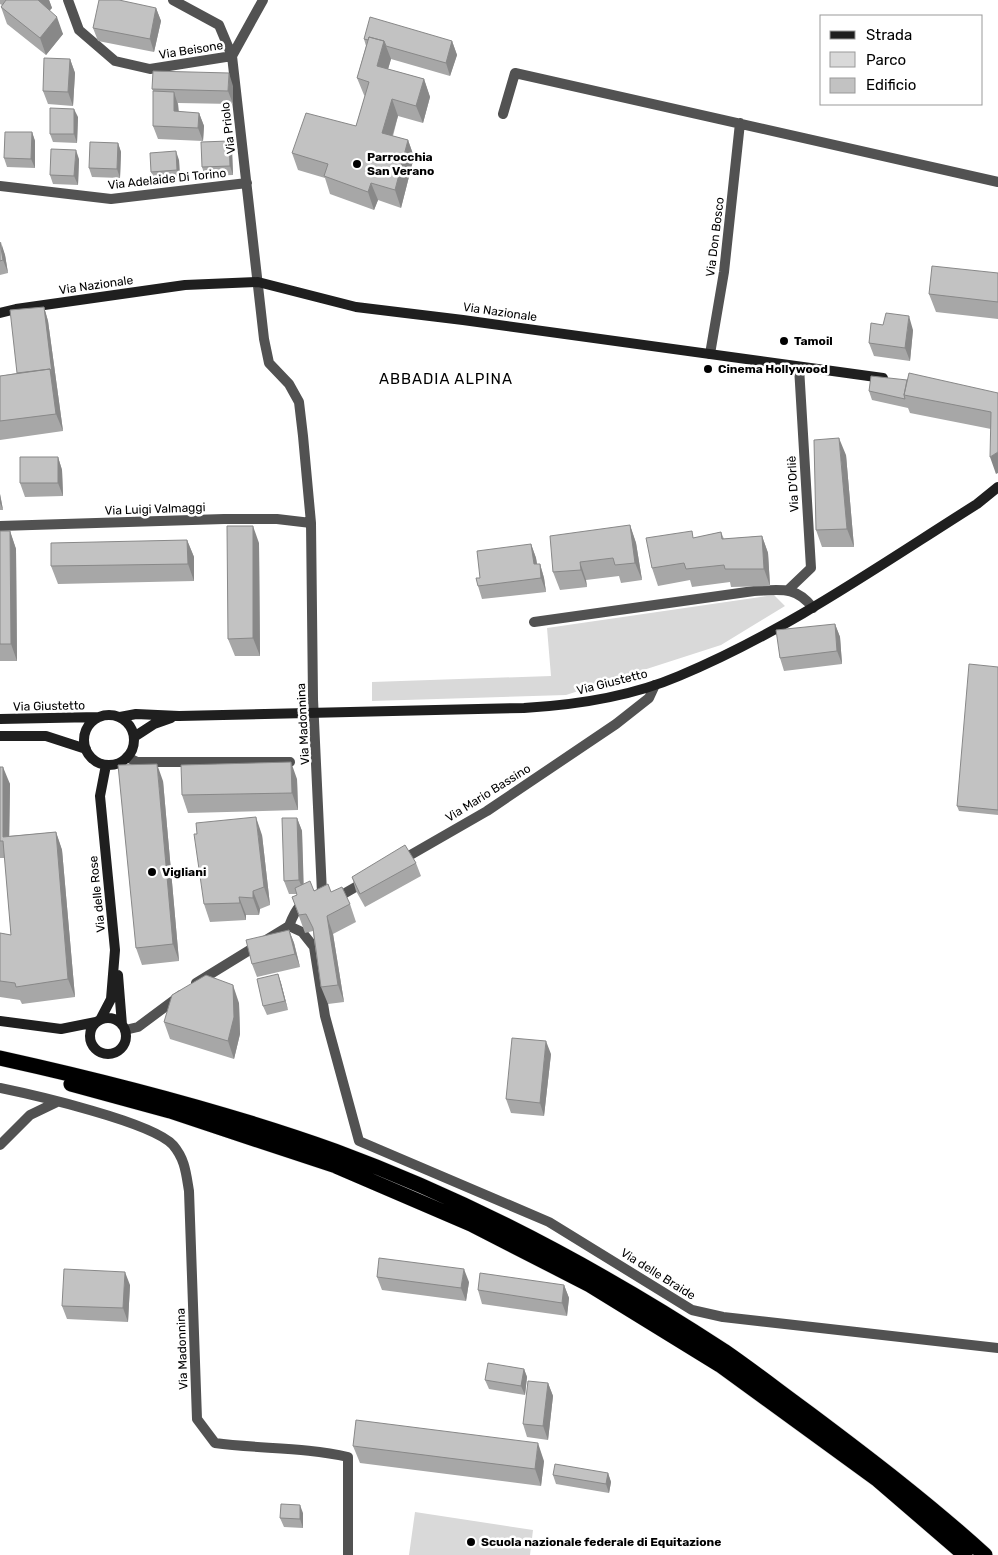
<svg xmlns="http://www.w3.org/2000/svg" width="998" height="1555" viewBox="0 0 998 1555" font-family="Rubik,sans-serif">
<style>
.green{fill:#d9d9d9}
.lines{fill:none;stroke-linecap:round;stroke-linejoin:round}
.highway-casing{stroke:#dbdbdb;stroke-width:16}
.street{stroke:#525252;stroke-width:10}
.secondary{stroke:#1f1f1f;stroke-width:10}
.highway{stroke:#000;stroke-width:15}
.wall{fill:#a7a7a7}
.shaded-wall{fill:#888}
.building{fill:#c2c2c2;stroke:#888}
.poi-dot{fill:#000;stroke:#fff;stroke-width:2}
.labels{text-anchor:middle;stroke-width:5;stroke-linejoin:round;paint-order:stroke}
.street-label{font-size:12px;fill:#000;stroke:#fff}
.poi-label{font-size:12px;font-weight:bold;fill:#000;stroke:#fff;text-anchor:start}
.quarter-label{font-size:15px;letter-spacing:1px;fill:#000;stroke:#fff}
</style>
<rect width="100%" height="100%" fill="#fff"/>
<path class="green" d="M774 595 785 606 721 645 566 695 372 701V682L551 676 547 628Z
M415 1512 533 1530 530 1555H409Z"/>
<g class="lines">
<g class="highway-casing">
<path id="highway" d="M0 1058C113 1083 226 1112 335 1151 471 1201 603 1272 724 1351 753 1371 781 1393 810 1414 870 1459 929 1504 985 1555
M71 1084 170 1111 336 1166 471 1224 590 1285 720 1365 878 1480 965 1555"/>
</g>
<path class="street" d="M68 0 79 30 115 61 150 69 232 56 263 0
M173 0 219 25 232 56 264 339 269 363 289 384 299 402 303 436 311 523 313 699 322 893C303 899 296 907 289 926
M503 114 515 73 998 182
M0 186 111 199 247 183
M710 354 724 272 740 123
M0 526 224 519H277L311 523
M788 590 811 568 799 367
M534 622 754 591C779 590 796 585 813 608
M127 757 137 762H290
M400 861 487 811 616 724 649 698 655 685
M333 900 366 881
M289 926 302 932 314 947 325 1016 359 1141 549 1222 692 1310 723 1317 998 1348
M196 983 289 926
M125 1030 138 1027 181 995
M0 1088C34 1095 152 1122 173 1145 185 1159 186 1173 189 1191L197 1419 215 1443C259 1449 305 1447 348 1457V1555
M0 1145 30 1115 57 1102"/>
<path class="secondary" d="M0 313 16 309 185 285 258 282 356 307 463 320 883 378
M84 740a25 25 0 1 1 50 0a25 25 0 1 1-50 0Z
M120 717 136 714 179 716 524 708C576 705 630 697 679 676 785 632 880 565 977 504L998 487
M0 719 99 717
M0 736H46L86 749
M134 737 154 724 171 718
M118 975 122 1025
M90 1036a18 18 0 1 1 36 0a18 18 0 1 1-36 0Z
M100 1020 111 999 115 950 100 796 106 765
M0 1021 61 1029 96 1022"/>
<use href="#highway" class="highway"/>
</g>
<path class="wall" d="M0 0H49L52 8 49 10 63 34 46 55 7 24 1 7 2 5 0 4Z
M156 8 161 21 154 52 98 41 93 28Z
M364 39 452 41 457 55 450 76 391 59 388 69 424 79 430 97 423 123 398 116 393 136 408 140 414 157 401 208 378 200 374 210 330 194 325 178 298 170 292 153 356 126 365 96 364 95 357 78 366 46Z
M70 59 75 73 73 106 48 104 43 91Z
M233 86V104L178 103 179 112 199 113 204 126 203 141 158 139 153 126V91L152 89Z
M78 117 77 143 53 142 50 134Z
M32 132 35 141V168L7 167 4 158Z
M118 143 121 152 120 178 92 177 89 168Z
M232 150 233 175 205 176 202 167Z
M79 159 78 185 53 184 50 175Z
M179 160 180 179 155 181 151 172Z
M0 242 5 255 8 273 0 275Z
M998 273V319L936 312 929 294Z
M44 307 48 321 63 431 0 440V376L17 373Z
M913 330 910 361 874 356 869 343Z
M869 391 998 393 996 474 991 429 910 413 908 408 872 400Z
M846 455 854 547H822L816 530Z
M58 457 62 470 63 496 25 497 20 483Z
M0 494 3 510H0Z
M630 525 636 543 642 580 621 583 619 576 586 580 587 587 560 590 553 572Z
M0 531H10L16 549 17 661H0Z
M721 532 724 539 762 536 768 553 770 586 731 587 730 582 692 587 690 580 658 586 652 568 694 538Z
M187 540 194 557V581L58 584 51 566Z
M259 543 260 656H235L228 639Z
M531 544 536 558 537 564H540L544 578 546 592 482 599 478 586 480 578Z
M835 624 840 637 842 664 784 671 780 658Z
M998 667V815L959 811 957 806Z
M0 767 10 784 9 836 56 832 62 850 75 997 22 1004 20 1000 0 997V933L11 935 5 858H0Z
M297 779 298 810 188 813 182 795Z
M163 781 179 961 142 965 136 948Z
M297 818 302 831 303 884 314 891 331 892 350 904 356 922 333 934 344 1002 328 1004 321 987 313 933V931L305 933 292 897 297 895V894H289L284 881Z
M262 835 270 905 260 909 259 915H246V920L210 922 204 904Z
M416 863 421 876 365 907 356 891 352 877Z
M289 930 294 943 300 967 257 977 252 964Z
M278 974 281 983 288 1010 267 1015 263 1006Z
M239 1003 240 1034 234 1059 170 1039 164 1022Z
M551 1054 544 1116 511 1113 506 1099Z
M377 1277 469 1282 466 1301 382 1290Z
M130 1285 128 1322 67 1319 62 1306Z
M564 1285 569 1298 567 1316 482 1304 478 1290Z
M524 1369 527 1377 525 1395 489 1389 485 1380Z
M548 1383 553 1396 548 1440 527 1437 523 1424Z
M353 1446 544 1461 541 1486 360 1463Z
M608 1473 611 1482 609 1493 556 1484 553 1475Z
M303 1513V1528L284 1527 280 1518Z"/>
<path class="shaded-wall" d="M37 0H49L52 8 44 17Z
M156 8 161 21 154 52 150 39Z
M57 17 63 34 46 55 40 38Z
M384 41 391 59 384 83 377 66Z
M452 41 457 55 450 76 446 63Z
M70 59 75 73 73 106 68 92Z
M229 73 233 86V104L228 91Z
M424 79 430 97 423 123 416 106Z
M174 92 178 105 179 125 174 111Z
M392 99 398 116 388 150 382 133Z
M74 109 78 117 77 143 74 134Z
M199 113 204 126 203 141 198 128Z
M32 132 35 141V168L31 159Z
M408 140 414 157 401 208 395 190Z
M229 141 232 150 233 175 230 166Z
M118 143 121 152 120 178 117 169Z
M76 150 79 159 78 185 74 176Z
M176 151 179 160 180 179 177 170Z
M371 183 378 200 374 210 368 192Z
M1 242 5 255 8 273 3 260Z
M44 307 48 321 63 431 56 414 50 369Z
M909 316 913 330 910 361 905 348Z
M839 438 846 455 854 547 847 529Z
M998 452V473L996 474 990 457Z
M58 457 62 470 63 496 58 483Z
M0 494 3 510 0 503Z
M630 525 636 543 642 580 635 563Z
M253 526 259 543 260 656 253 638Z
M10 531 16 549 17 661 11 644Z
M762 536 768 553 770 586 764 569Z
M187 540 194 557V581L188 564Z
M531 544 536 558 539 577 534 564Z
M580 562 586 580 587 587 581 570Z
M540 564 544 578 546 592 541 578Z
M835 624 840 637 842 664 837 651Z
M291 762 297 779 298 810 292 793Z
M157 764 163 781 179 961 173 944Z
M3 767 10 784 9 854 3 837Z
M256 817 262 835 270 905 264 887Z
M297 818 302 831 304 893 299 880Z
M56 832 62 850 75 997 68 979Z
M253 891 260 909 259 915 253 898Z
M239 897 246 915V920L240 903Z
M327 916 333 934 344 1002 338 985Z
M289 930 294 943 300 967 295 954Z
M278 974 281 983 288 1010 285 1001Z
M233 985 239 1003 240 1034 234 1059 228 1041Z
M546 1041 551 1054 544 1116 540 1103Z
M464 1269 469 1282 466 1301 461 1288Z
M125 1272 130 1285 128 1322 123 1308Z
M564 1285 569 1298 567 1316 562 1303Z
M524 1369 527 1377 525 1395 521 1386Z
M548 1383 553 1396 548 1440 543 1426Z
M538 1443 544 1461 541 1486 535 1469Z
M608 1473 611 1482 609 1493 606 1484Z
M300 1505 303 1513V1528L300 1519Z"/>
<path class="building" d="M6 0H38L57 17 40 38 1 7Z
M99 0H119L156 8 150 39 93 28Z
M370 17 452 41 446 63 386 46 384 41 369 37 368 40 364 39Z
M369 37 384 41 377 66 424 79 416 106 392 99 382 133 408 140 395 190 371 183 368 192 324 176 328 164 292 153 306 113 356 126 369 82 357 78Z
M44 58 70 59 68 92 43 91Z
M153 71 229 73 228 91 152 89Z
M153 91 174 92V111L199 113 198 128 153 126Z
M50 108 74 109V134H50Z
M5 132H32L31 159 4 158Z
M229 141 230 166 202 167 201 142Z
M90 142 118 143 117 169 89 168Z
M51 149 76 150 74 176 50 175Z
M176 151 177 170 151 172 150 153Z
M0 242 3 260 0 261Z
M932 266 998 273V302L929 294Z
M44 307 52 373 50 369 17 373 10 310Z
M886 313 909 316 905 348 869 343 871 323 883 325Z
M50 369 56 414 0 421V376Z
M909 373 998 393V452L990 457 991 412 904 395Z
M871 376 907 380 904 395 905 399 869 391Z
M839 438 847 529 816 530 814 440Z
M20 457H58V483H20Z
M630 525 635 563 615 565 613 558 580 562 581 570 553 572 550 536Z
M227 526H253V638L228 639Z
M0 531H10L11 644H0Z
M692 531 693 538 721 532 722 539 762 536 764 569H725L724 565 686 569 684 563 652 568 646 538Z
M187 540 188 564 51 566V543Z
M531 544 534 564H540L541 578 478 586 476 578H480L477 551Z
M835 624 837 651 780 658 776 630Z
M969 664 998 667V810L957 806Z
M291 762 292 793 182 795 181 765Z
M157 764 173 944 136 948 118 765Z
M0 767H3V837L56 832 68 979 16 987 15 983 0 981V933L11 935 3 841H0Z
M256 817 264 887 253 891V898L239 897 240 903 204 904 194 834H197L196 823Z
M282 818H297L299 880 284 881Z
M405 845 416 863 360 894 352 877Z
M310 881 314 891 328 884 331 892 342 887 350 904 327 916 338 985 321 987 313 928 306 914 299 915 292 897 297 895 295 888Z
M289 930 295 954 252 964 246 940Z
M278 974 285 1001 263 1006 257 979Z
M206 975 233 985 234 1017 228 1041 164 1022 172 995Z
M512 1038 546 1041 540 1103 506 1099Z
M379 1258 464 1269 461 1288 377 1277Z
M64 1269 125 1272 123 1308 62 1306Z
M480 1273 564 1285 562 1303 478 1290Z
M488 1363 524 1369 521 1386 485 1380Z
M528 1381 548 1383 543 1426 523 1424Z
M356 1420 538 1443 535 1469 353 1446Z
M555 1464 608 1473 606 1484 553 1475Z
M281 1504 300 1505V1519L280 1518Z"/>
<g class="poi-dot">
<circle cx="357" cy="164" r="5"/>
<circle cx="784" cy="341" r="5"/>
<circle cx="708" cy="369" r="5"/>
<circle cx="152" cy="872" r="5"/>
<circle cx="471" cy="1542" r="5"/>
</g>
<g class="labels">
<g class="street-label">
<text transform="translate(191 50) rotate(-9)" y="4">Via Beisone</text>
<text transform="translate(228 128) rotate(-97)" y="4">Via Priolo</text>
<text transform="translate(167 179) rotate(-6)" y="4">Via Adelaide Di Torino</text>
<text transform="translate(715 237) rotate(-83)" y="4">Via Don Bosco</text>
<text transform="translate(96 285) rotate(-8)" y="4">Via Nazionale</text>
<text transform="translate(500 312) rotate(8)" y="4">Via Nazionale</text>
<text transform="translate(793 484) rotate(-93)" y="4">Via D'Orliè</text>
<text transform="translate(155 509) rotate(-2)" y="4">Via Luigi Valmaggi</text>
<text transform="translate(612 682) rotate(-14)" y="4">Via Giustetto</text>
<text transform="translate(49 706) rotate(-1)" y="4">Via Giustetto</text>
<text transform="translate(303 724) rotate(-93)" y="4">Via Madonnina</text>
<text transform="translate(488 793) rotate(-32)" y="4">Via Mario Bassino</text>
<text transform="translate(97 894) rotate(-96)" y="4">Via delle Rose</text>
<text transform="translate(658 1274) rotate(32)" y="4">Via delle Braide</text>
<text transform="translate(182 1349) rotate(-92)" y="4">Via Madonnina</text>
</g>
<g class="poi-label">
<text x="367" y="161">Parrocchia<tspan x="367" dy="14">San Verano</tspan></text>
<text x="794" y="345">Tamoil</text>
<text x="718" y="373">Cinema Hollywood</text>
<text x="162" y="876">Vigliani</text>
<text x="481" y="1546">Scuola nazionale federale di Equitazione</text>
</g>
<g class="quarter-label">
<text x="446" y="384">ABBADIA ALPINA</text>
</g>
</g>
<rect x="820" y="15" width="162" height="90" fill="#ffffff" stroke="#999999"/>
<rect x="830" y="31" width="25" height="8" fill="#1f1f1f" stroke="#999999"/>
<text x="866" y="40" font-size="15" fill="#000000">Strada</text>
<rect x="830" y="52" width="25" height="15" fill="#d9d9d9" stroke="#999999"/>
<text x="866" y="65" font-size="15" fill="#000000">Parco</text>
<rect x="830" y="78" width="25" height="15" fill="#c2c2c2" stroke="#999999"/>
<text x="866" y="90" font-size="15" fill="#000000">Edificio</text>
</svg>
